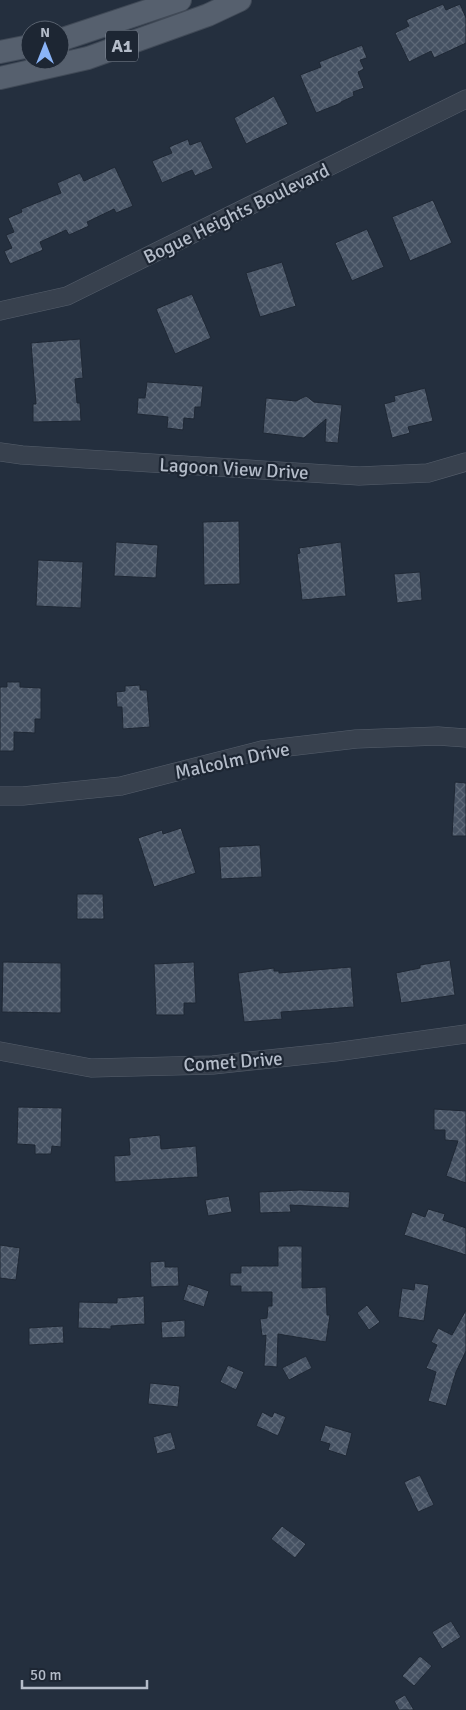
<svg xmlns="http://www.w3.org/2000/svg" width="466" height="1710" viewBox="0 0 466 1710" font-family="Signika,sans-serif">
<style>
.building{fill:url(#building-cross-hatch);stroke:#1f2835}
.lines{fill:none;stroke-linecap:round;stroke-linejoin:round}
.minor-casing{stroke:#565f6c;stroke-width:19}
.major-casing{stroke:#414a57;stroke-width:24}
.minor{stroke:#38414e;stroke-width:18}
.major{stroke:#56606e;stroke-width:22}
.labels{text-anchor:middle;stroke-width:4.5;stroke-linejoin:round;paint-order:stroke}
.shield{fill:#1d2633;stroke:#878f9c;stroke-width:1}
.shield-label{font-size:18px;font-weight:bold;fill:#b4bcc9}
.street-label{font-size:19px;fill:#b4bcc9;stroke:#1d2633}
</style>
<defs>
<pattern id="building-cross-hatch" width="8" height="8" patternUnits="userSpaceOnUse" patternTransform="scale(1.25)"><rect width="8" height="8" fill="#455162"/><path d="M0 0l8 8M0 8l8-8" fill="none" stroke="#5d6877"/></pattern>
</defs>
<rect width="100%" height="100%" fill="#242f3e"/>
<path class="building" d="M443 4 446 10 460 4 466 18V43L434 58 431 51 409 62 395 33 409 26 406 20Z
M362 45 367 58 360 60 364 69 358 72 364 88 353 92 354 96 341 102V103L316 113 300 75 321 67 319 62Z
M274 96 288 124 246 144 234 118Z
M188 139 190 145 201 141 213 168 195 176 192 170 162 183 152 161 172 153 169 147Z
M115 167 133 206 116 213 114 209 87 222 89 226 69 235 66 230 40 242 43 250 10 264 4 251 12 248 6 235 14 232 8 218 22 212 21 209 61 193 57 183 80 173 84 181Z
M433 200 452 243 410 261 392 217Z
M367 229 384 267 352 281 335 243Z
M282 262 296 306 260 317 246 273Z
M192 294 211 338 175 354 156 309Z
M80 339 83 378 75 379 77 403H80L81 421 33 422V404H36L31 343Z
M147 382 203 386 201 407H195L194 419 184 418 183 430 167 428 168 417 137 414 138 398H145Z
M425 388 433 421 408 427 410 433 392 438 384 404 395 401 394 396Z
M306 396 314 402 342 405 338 443 325 442 326 419 304 438 263 433 266 398 296 401Z
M239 521 240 584 204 585 203 522Z
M116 542 158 545 156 578 114 576Z
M341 542 346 596 302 600 297 554 300 553 299 548Z
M38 560 83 562 81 608 36 606Z
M420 572 422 600 397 603 394 574Z
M7 682H20V687L41 688V719H35V733L14 732V751H0V687H7Z
M140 685V690H147L150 727 123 729 122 707H117L116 692 125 691V686Z
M455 782 466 783V836H452Z
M181 828 196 873 154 887 138 838 162 830 163 834Z
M260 845 262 877 221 879 219 847Z
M77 894H103L104 919H77Z
M450 960 455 995 401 1003 396 973 420 968V965Z
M3 962 61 963V1013L2 1012Z
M194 962 196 1003H184V1015H156L154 964Z
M351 967 354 1007 281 1012 282 1019 244 1022 238 973 274 968V971H279V973Z
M18 1107 62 1108 61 1147 52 1146 51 1154H35V1145L17 1144Z
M434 1109 466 1111V1183L446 1176 458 1141 445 1140V1130H434Z
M160 1135 161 1149 196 1146 198 1177 115 1182 114 1156 130 1155 129 1138Z
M300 1190 350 1192 349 1208 290 1205 291 1212 260 1213 259 1192Z
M229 1196 232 1212 208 1216 205 1200Z
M428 1209 445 1214 443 1220 466 1228V1255L404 1235 412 1212 425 1217Z
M0 1245 20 1248 16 1280 0 1278Z
M278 1246H302V1288L326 1287 327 1315H330L326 1342 278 1334 277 1367 264 1366 266 1335 262 1336 260 1319 267 1318 268 1306H272V1292H241V1286H230V1273H241V1266H278Z
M165 1261V1267H178L179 1286 151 1287 150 1262Z
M415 1283 429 1285 424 1321 398 1317 402 1288 414 1290Z
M188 1284 209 1291 204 1307 183 1300Z
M144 1296 145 1324 111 1326V1329L78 1328 79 1302 117 1303V1298Z
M367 1305 380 1322 369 1330 357 1313Z
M466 1310V1351L456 1372 446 1406 428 1401 436 1372 426 1368 437 1345 431 1342 438 1328 452 1335Z
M185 1320V1337L162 1338 161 1322Z
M63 1326 64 1343 29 1345V1328Z
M306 1356 312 1368 289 1380 282 1368Z
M228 1365 244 1372 236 1390 220 1382Z
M150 1383 180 1386 178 1407 148 1404Z
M262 1412 272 1417 274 1412 286 1417 278 1436 256 1426Z
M325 1425 352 1433 346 1456 328 1450 330 1444 320 1441Z
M171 1432 176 1449 157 1454 153 1437Z
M420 1475 434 1505 418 1512 404 1482Z
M282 1526 306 1544 295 1558 271 1539Z
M451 1621 461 1637 442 1649 432 1632Z
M420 1656 432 1666 414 1686 402 1676Z
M405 1695 414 1710H399L394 1701Z"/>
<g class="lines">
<g class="minor-casing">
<path id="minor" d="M0 311 67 296 466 99
M0 452 22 455 359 476 428 473 466 462
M0 796H23L121 786 262 750 356 739 438 736 466 738
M0 1051 91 1068 213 1065 335 1052 466 1034"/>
</g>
<g class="major-casing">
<path id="major" d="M60 40 180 0
M0 52 30 46
M0 78 88 58 208 15 240 0"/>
</g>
<use href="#minor" class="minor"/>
<use href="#major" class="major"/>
</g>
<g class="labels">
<rect class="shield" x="106" y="30.5" width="32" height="31" rx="4"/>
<g class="shield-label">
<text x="122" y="52">A1</text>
</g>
<g class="street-label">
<text transform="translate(236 213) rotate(-26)" y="7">Bogue Heights Boulevard</text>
<text transform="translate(234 468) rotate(3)" y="7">Lagoon View Drive</text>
<text transform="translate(232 760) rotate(-12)" y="7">Malcolm Drive</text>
<text transform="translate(233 1061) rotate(-4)" y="7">Comet Drive</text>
</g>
</g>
<g transform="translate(45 45)"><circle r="24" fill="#1d2633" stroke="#59626f"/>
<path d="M0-4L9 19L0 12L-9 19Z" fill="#8ab4f8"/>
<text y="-8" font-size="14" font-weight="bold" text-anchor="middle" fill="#b4bcc9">N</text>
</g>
<path d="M22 1680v8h125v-8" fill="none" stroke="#b4bcc9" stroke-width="2.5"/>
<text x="30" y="1680" font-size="15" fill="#b4bcc9" stroke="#1d2633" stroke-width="4" paint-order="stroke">50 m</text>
</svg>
